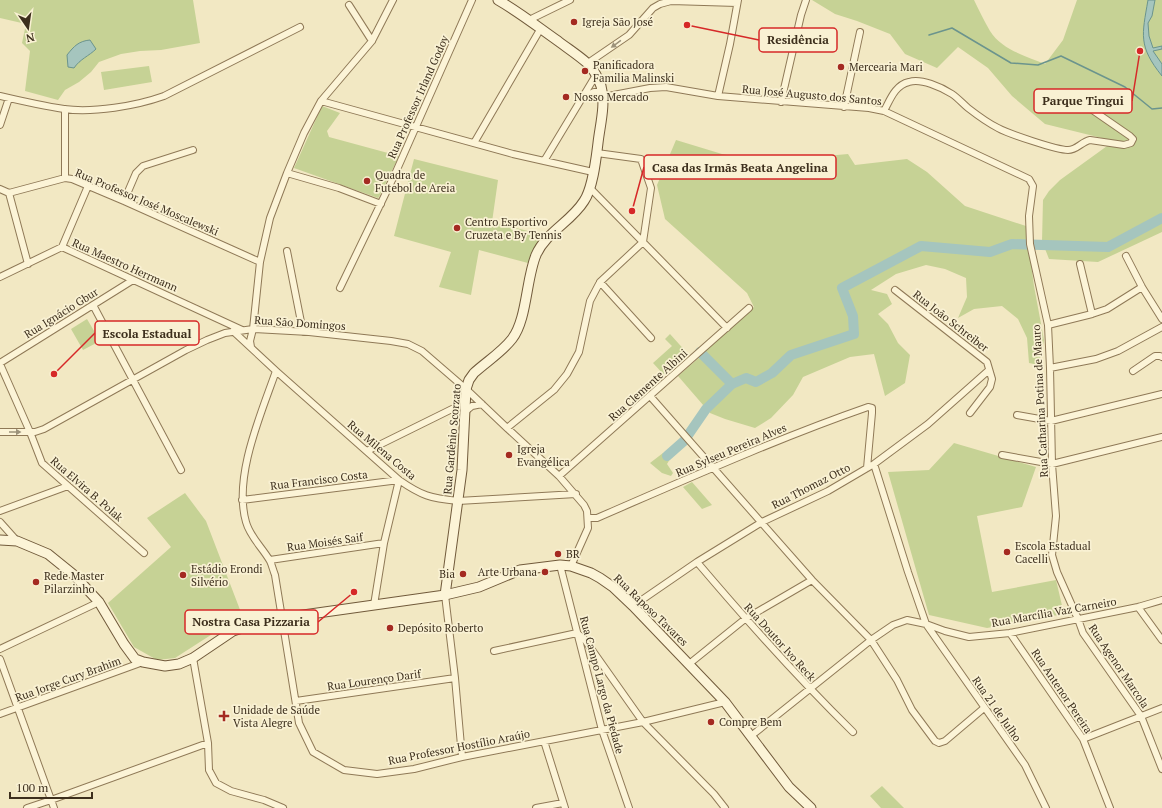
<svg xmlns="http://www.w3.org/2000/svg" width="1162" height="808" viewBox="0 0 1162 808" font-family="'PT Serif',serif">
<style>
.green{fill:#c6d295}
.water{fill:#a5c5be;stroke:#6b948d}
.lines{fill:none;stroke-linecap:round;stroke-linejoin:round}
.stream{stroke:#6b948d;stroke-width:1.5}
.river{stroke:#a5c5be;stroke-width:10}
.street-casing{stroke:#8f7957;stroke-width:8}
.secondary-casing{stroke:#715a3b;stroke-width:11}
.street{stroke:#fcf4d7;stroke-width:6}
.secondary{stroke:#fcf4d7;stroke-width:9}
.oneway{fill:#9c927a}
.poi-dot{fill:#a42a21;stroke:#f9f1d3;stroke-width:1.5}
.labels{text-anchor:middle;stroke-width:3.5;stroke-linejoin:round;paint-order:stroke}
.poi-label{font-size:11px;fill:#3d2f1d;stroke:#f9f1d3;text-anchor:start}
.street-label{font-size:11px;fill:#3d2f1d;stroke:#f9f1d3}
.leader{fill:none;stroke:#d62828;stroke-width:1.5}
.callout-dot{fill:#d62828;stroke:#f9f1d3;stroke-width:1.5}
.callout{fill:#f9f1d3;stroke:#d62828;stroke-width:1.5}
.callout-label{font-size:12px;text-anchor:middle;font-weight:bold;fill:#3d2f1d}
</style>
<rect width="100%" height="100%" fill="#f2e8c3"/>
<path class="green" d="M0 0H193L200 43 161 50 140 51 121 54 99 62 91 72 79 82 65 90 58 100 25 91 30 51 22 43 26 24 0 18Z
M812 0H974C979 10 984 21 990 31 1002 50 1026 56 1045 64L1063 40 1077 0H1162V232L1098 262 1049 259 1042 241 1043 200 1049 191 1060 180 1114 141 1045 124 1012 96 988 68 958 47 937 68 905 54 890 34 857 21 835 14Z
M149 66 152 82 104 90 101 72Z
M322 106 340 113 327 131 329 137 399 156 379 197 378 198 294 168Z
M676 140 722 154 804 170 826 156 848 154 855 165 907 159 927 172 965 206 1026 226 1034 286 1044 340 1039 365 1029 363 1027 338 1018 319 1002 306 974 309 958 318 967 297 966 278 945 269 926 265 896 274 871 290 887 294 892 304 878 314 888 324 898 343 910 355 905 383 885 396 874 354 850 357 803 377 793 395 771 418 755 428 725 419 710 413 678 376 700 357 717 339 754 307 747 293 665 219 657 185Z
M414 159 498 180 492 222 544 235 528 263 479 250 471 295 439 287 451 252 394 236Z
M87 319 100 341 83 350 71 329Z
M670 334 688 354 665 376 653 363 672 346 665 339Z
M954 443 1036 467 1022 507 977 516 992 592 1056 580 1064 614 987 628 929 615 888 472 929 470Z
M663 453 670 459 667 464 673 473 671 476 662 473 650 463Z
M692 482 712 505 702 509 683 487Z
M185 493 206 521 242 615 175 658 157 660 134 647 108 603 171 547 147 518Z
M882 786 904 808H881L870 796Z"/>
<path class="water" d="M1148 0H1155L1152 16 1148 23 1149 36 1153 48 1162 46V49L1153 51 1162 64V76C1138 46 1142 35 1148 0Z
M90 40 96 49C89 56 80 59 74 68L68 67 67 55C74 46 79 41 90 40Z"/>
<g class="lines">
<path class="stream" d="M929 35 952 28 1011 63 1038 65 1061 56 1125 87 1152 109 1162 108"/>
<path class="river" d="M700 352 732 384
M667 456 684 441 706 409 732 384 746 378 756 382 772 373 791 355 854 334 853 316 842 288 921 246 990 252 1012 244 1108 247 1162 218"/>
<g class="street-casing">
<path id="street" d="M349 5 372 41
M529 20 570 0
M588 63 629 35 653 8 660 4 671 1 737 3
M0 96C21 101 43 106 64 109 93 113 136 106 164 96L300 27
M718 96 730 44 738 0
M603 97 650 88 666 87 718 96 869 108 884 111 1029 179 1033 186 1029 216 1030 244 1048 325 1050 368 1052 464 1056 516 1052 555 1057 572 1078 619 1083 633 1141 716 1162 769
M582 98 594 92H602
M321 101 513 154 593 172
M781 102 801 15 806 0
M844 107 860 32
M65 109V178
M884 111C890 100 895 85 909 82 921 78 941 87 952 94 958 98 963 104 968 108 977 115 988 123 998 128 1009 134 1057 150 1068 150 1077 150 1081 142 1090 140L1124 145 1131 143 1133 139 1130 136 1075 98
M0 125 9 98
M474 143 541 28
M544 161 596 75
M287 173 339 188 381 204
M590 188 727 328
M0 189 9 193 65 178 72 179 124 201 260 262
M9 193 28 264
M124 201 136 173 143 166 193 150
M62 247 88 186
M287 251 303 332
M1126 256 1142 287 1162 319
M1080 264 1092 314
M0 277 62 247 242 330
M600 282 651 338
M340 288 395 174 472 0
M895 290 987 362 992 379 990 387 970 413
M93 305 181 470
M1048 325 1092 314 1107 309 1142 287
M233 331 276 371 399 480C422 496 430 498 458 501L576 494
M251 347 250 341 253 329 260 262 270 218 287 173 304 133 321 101 372 41 393 0
M0 363 133 280
M0 364 30 432 42 463 144 553
M1050 368 1096 359 1118 351 1162 327
M276 371C261 414 233 477 246 522 250 537 262 547 270 561 272 565 273 570 275 575L299 723 313 752 344 770 377 774 414 769 462 757 643 722 725 702
M1133 371 1155 356H1160L1162 357
M650 396 812 580 871 640 897 680 912 710 935 741 939 743 945 741 984 708
M466 411 472 406 482 404
M1017 415 1051 421 1162 394
M507 428 554 390 567 374 579 352 590 301 600 282 643 242 651 188 641 159 597 153
M0 432H35L44 429 186 350 207 340 225 333 253 329 309 332 391 341 408 344 422 351 466 389 507 428 559 476 584 505 587 511 588 528 571 566
M367 451 452 409
M1002 455 1052 464 1162 437
M874 464 908 572 926 624 1025 765 1046 808
M559 476 749 308
M242 500 399 480 384 543 374 605
M0 511 68 486
M588 518H597C687 479 776 439 868 407L872 408V413L867 468
M0 522 17 541
M270 560 384 543
M697 562C747 621 798 678 853 732
M560 565 602 730 629 808
M445 595 455 678 462 757
M633 606 697 562 762 522 828 491 874 464 928 424 989 370
M1138 607 1162 640
M1010 633 1083 739 1110 808
M0 649 99 602
M494 651 577 633 585 640 643 722 714 794 725 808
M193 658 208 743 209 770 216 783 231 791 264 800 283 808
M0 659 54 808
M689 664 745 619 812 580
M296 701 455 678
M0 714 143 662
M751 736 871 640 893 625 907 620 926 624 945 631 969 637 1010 633 1138 607 1162 600
M1083 739 1162 708
M544 741 565 808
M27 808 51 800 208 743
M536 808 563 803"/>
</g>
<g class="secondary-casing">
<path id="secondary" d="M0 540 17 541 48 554 74 575 99 602 124 644 135 659 143 662 165 666 179 664 193 658 233 631 251 625 282 618 445 595 479 587 520 570 560 565 571 566 591 573 600 578 613 587 633 606 725 702 789 787 811 808
M445 595 462 470 466 389 469 380 474 373C486 362 502 352 512 339 527 320 526 279 536 255 546 232 571 222 584 201 593 188 596 159 598 143 600 125 606 104 601 86 598 78 593 68 587 63 578 55 567 48 558 41 538 27 519 12 498 0"/>
</g>
<use href="#street" class="street"/>
<use href="#secondary" class="secondary"/>
</g>
<defs><path id="oneway-solid" d="M-6-.8H1V-3.2L6.5 0L1 3.2V.8H-6Z"/></defs>
<g class="oneway">
<use href="#oneway-solid" transform="translate(616 44) rotate(144)"/>
<use href="#oneway-solid" transform="translate(15 432)"/>
</g>
<g class="poi-dot">
<circle cx="574" cy="22" r="4"/>
<circle cx="841" cy="67" r="4"/>
<circle cx="585" cy="71" r="4"/>
<circle cx="566" cy="97" r="4"/>
<circle cx="367" cy="181" r="4"/>
<circle cx="457" cy="228" r="4"/>
<circle cx="509" cy="455" r="4"/>
<circle cx="1007" cy="552" r="4"/>
<circle cx="558" cy="554" r="4"/>
<circle cx="545" cy="572" r="4"/>
<circle cx="463" cy="574" r="4"/>
<circle cx="183" cy="575" r="4"/>
<circle cx="36" cy="582" r="4"/>
<circle cx="390" cy="628" r="4"/>
<path d="M222 710h4v4h4v4h-4v4h-4v-4h-4v-4h4z"/>
<circle cx="711" cy="722" r="4"/>
</g>
<g class="labels">
<g class="poi-label">
<text x="582" y="26">Igreja São José</text>
<text x="593" y="69">Panificadora<tspan x="593" dy="13">Familia Malinski</tspan></text>
<text x="849" y="71">Mercearia Mari</text>
<text x="574" y="101">Nosso Mercado</text>
<text x="375" y="179">Quadra de<tspan x="375" dy="13">Futebol de Areia</tspan></text>
<text x="465" y="226">Centro Esportivo<tspan x="465" dy="13">Cruzeta e By Tennis</tspan></text>
<text x="517" y="453">Igreja<tspan x="517" dy="13">Evangélica</tspan></text>
<text x="1015" y="550">Escola Estadual<tspan x="1015" dy="13">Cacelli</tspan></text>
<text x="566" y="558">BR</text>
<text x="191" y="573">Estádio Erondi<tspan x="191" dy="13">Silvério</tspan></text>
<text x="537" y="576" text-anchor="end">Arte Urbana</text>
<text x="455" y="578" text-anchor="end">Bia</text>
<text x="44" y="580">Rede Master<tspan x="44" dy="13">Pilarzinho</tspan></text>
<text x="398" y="632">Depósito Roberto</text>
<text x="233" y="714">Unidade de Saúde<tspan x="233" dy="13">Vista Alegre</tspan></text>
<text x="719" y="726">Compre Bem</text>
</g>
<g class="street-label">
<text transform="translate(812 95) rotate(5)" y="4">Rua José Augusto dos Santos</text>
<text transform="translate(418 97) rotate(-66)" y="4">Rua Professor Irland Godoy</text>
<text transform="translate(147 202) rotate(23)" y="4">Rua Professor José Moscalewski</text>
<text transform="translate(125 265) rotate(24)" y="4">Rua Maestro Herrmann</text>
<text transform="translate(61 313) rotate(-32)" y="4">Rua Ignácio Gbur</text>
<text transform="translate(951 321) rotate(38)" y="4">Rua João Schreiber</text>
<text transform="translate(300 323) rotate(4)" y="4">Rua São Domingos</text>
<text transform="translate(648 385) rotate(-42)" y="4">Rua Clemente Albini</text>
<text transform="translate(1040 401) rotate(-93)" y="4">Rua Catharina Potina de Mauro</text>
<text transform="translate(452 439) rotate(-85)" y="4">Rua Gardênio Scorzato</text>
<text transform="translate(382 450) rotate(40)" y="4">Rua Milena Costa</text>
<text transform="translate(731 450) rotate(-23)" y="4">Rua Sylseu Pereira Alves</text>
<text transform="translate(319 480) rotate(-7)" y="4">Rua Francisco Costa</text>
<text transform="translate(811 486) rotate(-27)" y="4">Rua Thomaz Otto</text>
<text transform="translate(87 489) rotate(41)" y="4">Rua Elvira B. Polak</text>
<text transform="translate(325 542) rotate(-8)" y="4">Rua Moisés Saif</text>
<text transform="translate(651 610) rotate(44)" y="4">Rua Raposo Tavares</text>
<text transform="translate(1054 612) rotate(-10)" y="4">Rua Marcília Vaz Carneiro</text>
<text transform="translate(780 642) rotate(48)" y="4">Rua Doutor Ivo Reck</text>
<text transform="translate(1119 666) rotate(56)" y="4">Rua Agenor Marcola</text>
<text transform="translate(68 679) rotate(-20)" y="4">Rua Jorge Cury Brahim</text>
<text transform="translate(374 680) rotate(-8)" y="4">Rua Lourenço Darif</text>
<text transform="translate(602 685) rotate(75)" y="4">Rua Campo Largo da Piedade</text>
<text transform="translate(1062 691) rotate(56)" y="4">Rua Antenor Pereira</text>
<text transform="translate(997 709) rotate(55)" y="4">Rua 21 de Julho</text>
<text transform="translate(459 747) rotate(-11)" y="4">Rua Professor Hostílio Araújo</text>
</g>
</g>
<path class="leader" d="M687 25L759 40M1140 51L1132 101M632 211L644 167M54 374L95 333M354 592L318 622"/>
<g class="callout-dot">
<circle cx="687" cy="25" r="4"/>
<circle cx="1140" cy="51" r="4"/>
<circle cx="632" cy="211" r="4"/>
<circle cx="54" cy="374" r="4"/>
<circle cx="354" cy="592" r="4"/>
</g>
<g class="callout">
<rect x="759" y="28" width="78" height="24" rx="4"/>
<rect x="1034" y="89" width="98" height="24" rx="4"/>
<rect x="644" y="155" width="192" height="24" rx="4"/>
<rect x="95" y="321" width="104" height="24" rx="4"/>
<rect x="185" y="610" width="133" height="24" rx="4"/>
</g>
<g class="callout-label">
<text x="798" y="44">Residência</text>
<text x="1083" y="105">Parque Tingui</text>
<text x="740" y="172">Casa das Irmãs Beata Angelina</text>
<text x="147" y="338">Escola Estadual</text>
<text x="251" y="626">Nostra Casa Pizzaria</text>
</g>
<g transform="translate(28 28) rotate(167)" stroke="#f9f1d3" stroke-width="3" paint-order="stroke">
<path d="M0-3L7 15L0 10L-7 15Z" fill="#3d2f1d"/>
<text y="-6" font-size="11" font-weight="bold" text-anchor="middle" fill="#3d2f1d">N</text>
</g>
<path d="M10 792v6h82v-6" fill="none" stroke="#3d2f1d" stroke-width="2"/>
<text x="16" y="792" font-size="12" fill="#3d2f1d" stroke="#f9f1d3" stroke-width="3" paint-order="stroke">100 m</text>
</svg>
